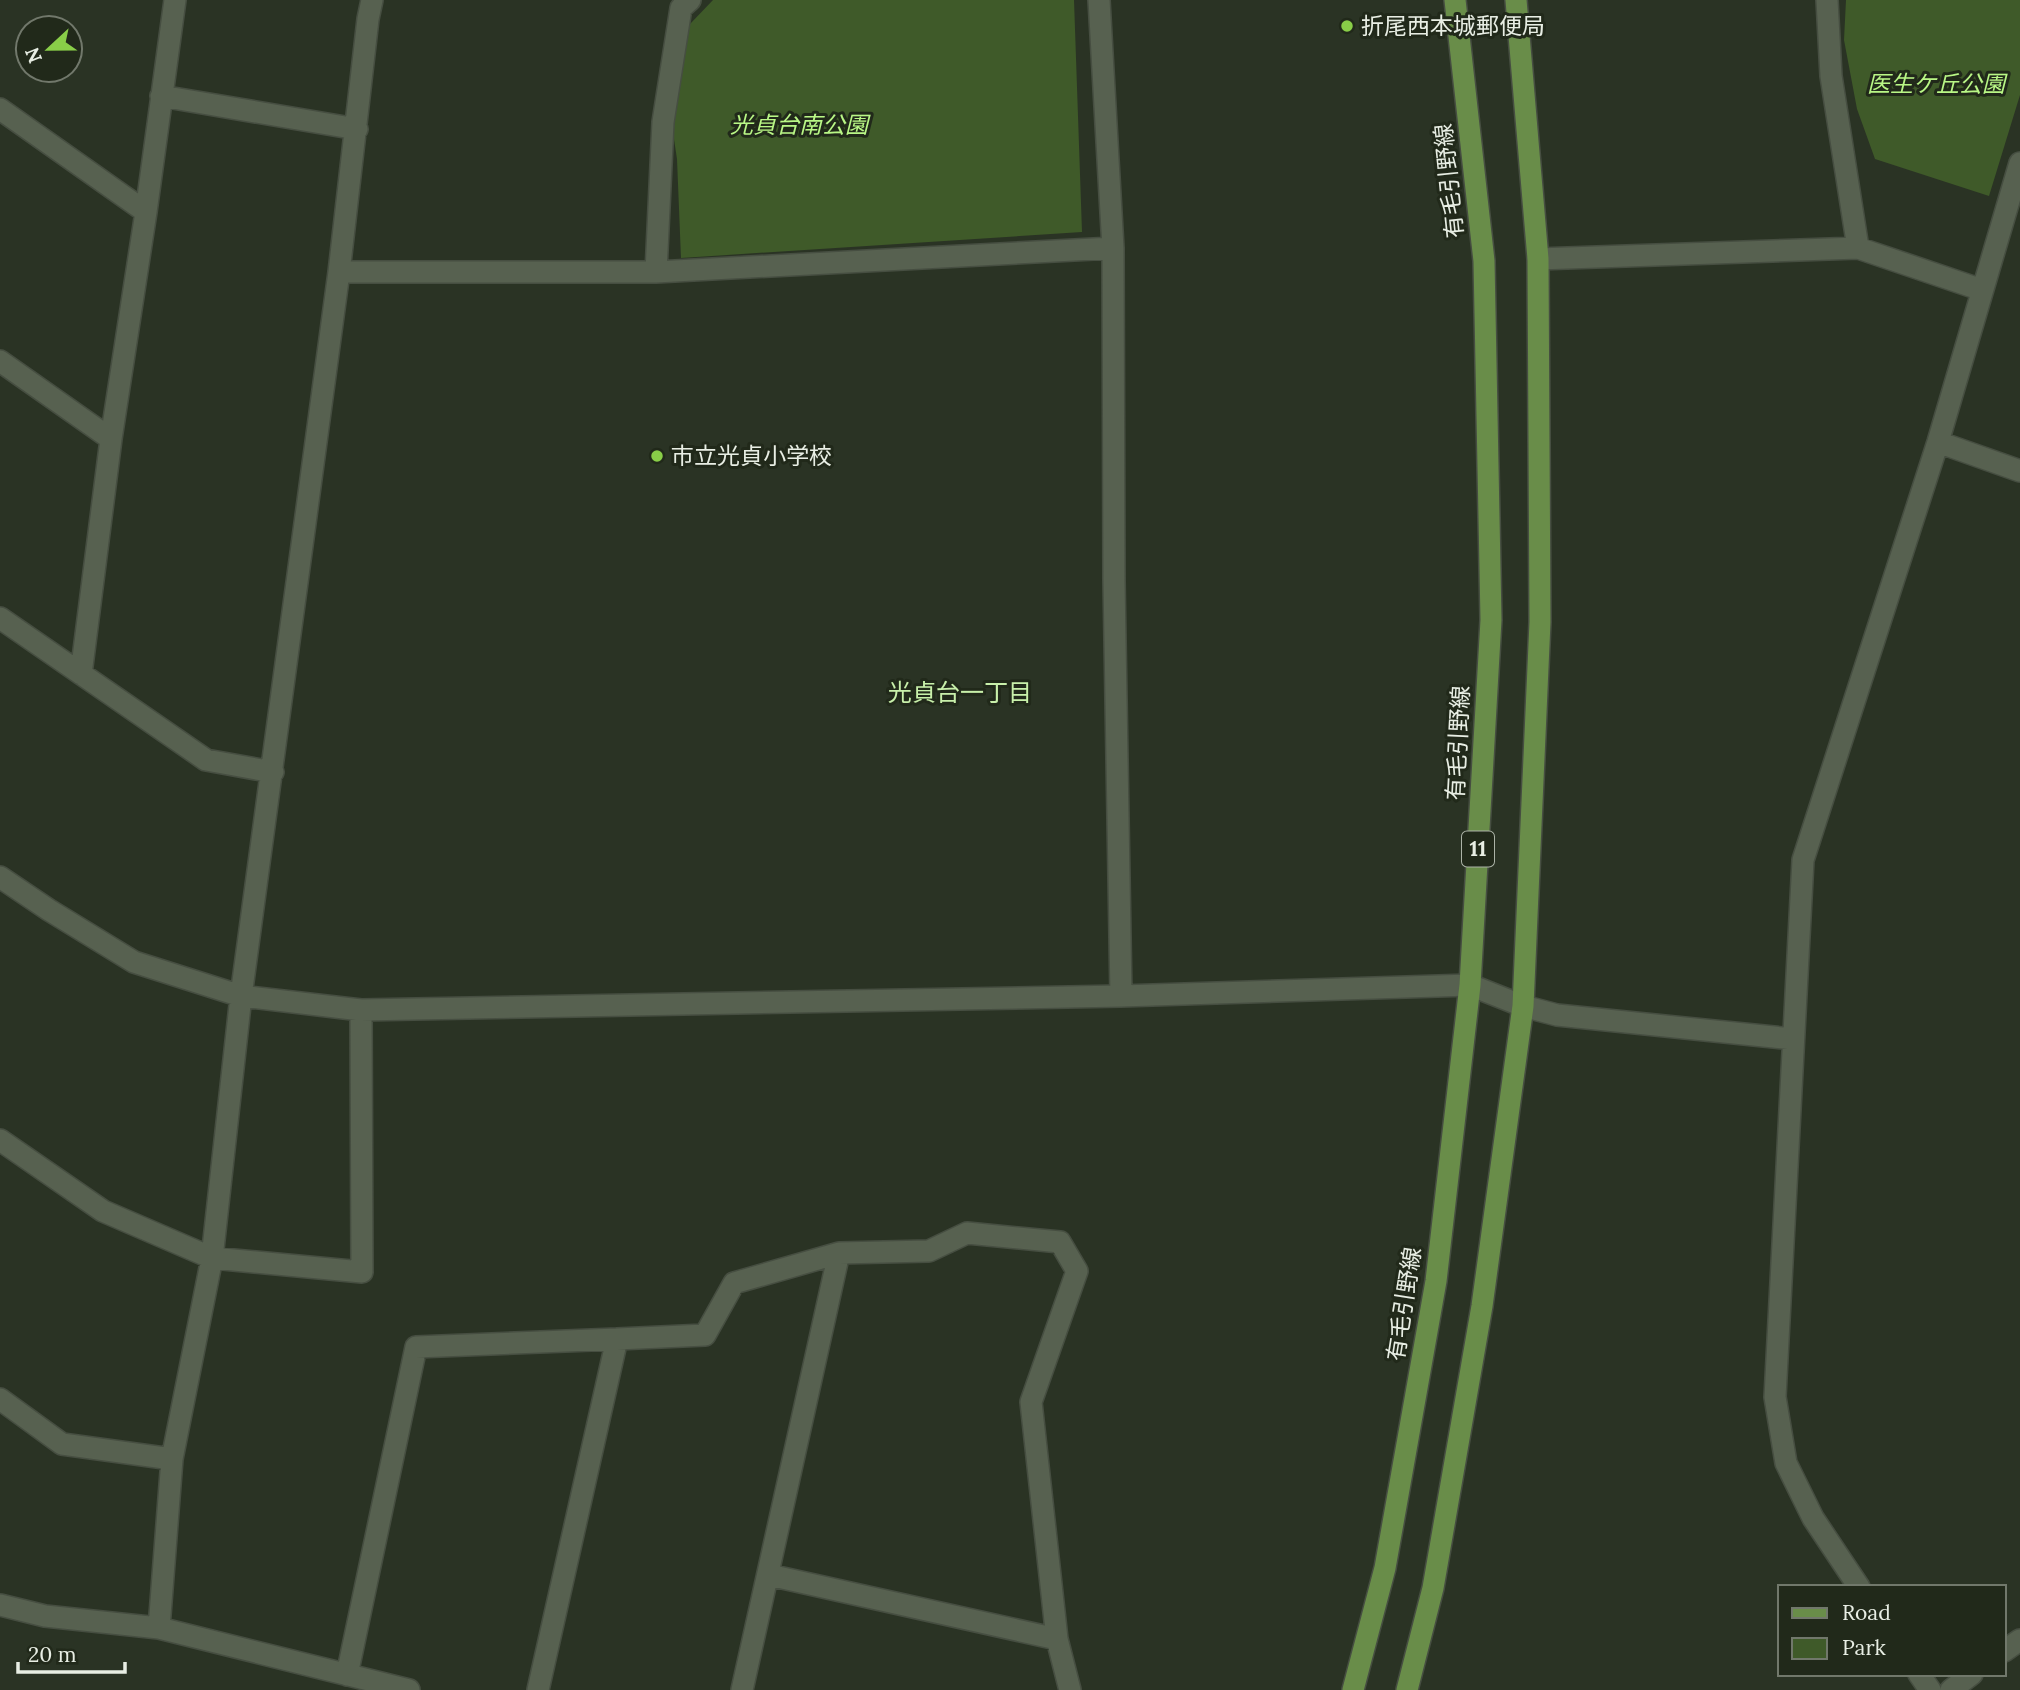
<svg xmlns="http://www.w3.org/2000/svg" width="2020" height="1690" viewBox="0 0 2020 1690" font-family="Lora,'Noto Sans JP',serif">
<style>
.green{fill:#3f5a29}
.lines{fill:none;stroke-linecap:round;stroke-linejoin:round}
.minor-casing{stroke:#464e41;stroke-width:24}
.primary-casing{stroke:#464e41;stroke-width:24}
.minor{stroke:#576150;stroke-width:21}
.primary{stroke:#698d49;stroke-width:21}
.poi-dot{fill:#89ce48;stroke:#21291a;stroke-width:2.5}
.labels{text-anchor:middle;stroke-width:6;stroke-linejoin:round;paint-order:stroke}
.shield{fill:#21291a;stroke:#acb3a7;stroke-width:2}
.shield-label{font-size:21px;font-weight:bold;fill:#e8eee4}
.poi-label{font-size:23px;fill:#e8eee4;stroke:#21291a;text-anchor:start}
.park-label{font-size:23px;font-style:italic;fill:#b9f786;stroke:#21291a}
.street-label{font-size:23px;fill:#e8eee4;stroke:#21291a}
.neighbourhood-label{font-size:24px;fill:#c8f0aa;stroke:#21291a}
</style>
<rect width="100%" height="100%" fill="#2a3324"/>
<path class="green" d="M713 0H1074L1082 232 681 258 677 159 665 80 690 24Z
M1846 0H2020V95L1989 196 1875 159 1857 109 1844 40Z"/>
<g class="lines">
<g class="minor-casing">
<path id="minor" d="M1099 0 1113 248 1114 581 1121 996
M1827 0 1831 76 1858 248
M161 96 357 129
M0 109 146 212
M1538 259 1858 248 1982 290
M339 272H656L1113 248
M656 272 663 122 681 8 690 0
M0 361 111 439
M1938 442 2020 471
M0 618 206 760 273 772
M81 674 111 439 146 212 175 0
M0 877 49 910 134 962 241 996 361 1010 1121 996 1470 985 1523 1006 1557 1015 1793 1039
M0 1140 103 1211 212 1258 362 1272 361 1010
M0 1399 62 1444 172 1459
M769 1575 1057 1639
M1859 1587 1813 1518 1786 1463 1775 1397 1803 860 1938 442 2020 163
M0 1605 45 1616 159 1628 409 1690
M159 1628 172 1459 212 1258 241 996 339 272 368 19 372 0
M2004 1651 2020 1640
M1919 1674 1930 1690
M347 1675 416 1347 617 1339
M538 1690 617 1339 705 1335 734 1283 839 1253 929 1251 967 1233 1060 1242 1077 1271 1031 1402 1057 1639 1070 1690
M742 1690 839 1253
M1951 1690 1972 1674"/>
</g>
<g class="primary-casing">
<path id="primary" d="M1353 1690 1385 1568 1436 1281 1470 985 1491 620 1484 261 1455 0
M1407 1690 1433 1588 1482 1306 1523 1006 1540 622 1538 259 1516 0"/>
</g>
<use href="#minor" class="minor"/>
<use href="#primary" class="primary"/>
</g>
<g class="poi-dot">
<circle cx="1347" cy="26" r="7"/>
<circle cx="657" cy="456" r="7"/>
</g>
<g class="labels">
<rect class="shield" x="1462" y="831.5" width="32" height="35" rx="5"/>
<g class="shield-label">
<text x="1478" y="856">11</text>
</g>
<g class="poi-label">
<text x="1361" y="34">折尾西本城郵便局</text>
<text x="671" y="464">市立光貞小学校</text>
</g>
<g class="park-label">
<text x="1936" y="92">医生ケ丘公園</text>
<text x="799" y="133">光貞台南公園</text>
</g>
<g class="street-label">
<text transform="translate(1449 181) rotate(-96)" y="8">有毛引野線</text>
<text transform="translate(1458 743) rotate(-87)" y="8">有毛引野線</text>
<text transform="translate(1404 1304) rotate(-81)" y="8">有毛引野線</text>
</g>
<g class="neighbourhood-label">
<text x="960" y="701">光貞台一丁目</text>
</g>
</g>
<rect x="1778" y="1585" width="228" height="91" fill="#21291a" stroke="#71786b" stroke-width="2"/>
<rect x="1792" y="1608" width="35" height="10" fill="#698d49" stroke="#71786b" stroke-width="2"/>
<text x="1842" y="1620" font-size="21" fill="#e8eee4">Road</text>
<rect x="1792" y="1638" width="35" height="21" fill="#3f5a29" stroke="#71786b" stroke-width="2"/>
<text x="1842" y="1655" font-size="21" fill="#e8eee4">Park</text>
<g transform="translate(49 49) rotate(248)"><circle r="33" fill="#21291a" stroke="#71786b" stroke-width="2"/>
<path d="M0-5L12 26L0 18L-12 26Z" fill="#89ce48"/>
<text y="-10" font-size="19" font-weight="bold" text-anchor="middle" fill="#e8eee4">N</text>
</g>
<path d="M18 1662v10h107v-10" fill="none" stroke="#e8eee4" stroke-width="3.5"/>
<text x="28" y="1662" font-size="21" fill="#e8eee4" stroke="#21291a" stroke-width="5" paint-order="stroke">20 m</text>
</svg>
